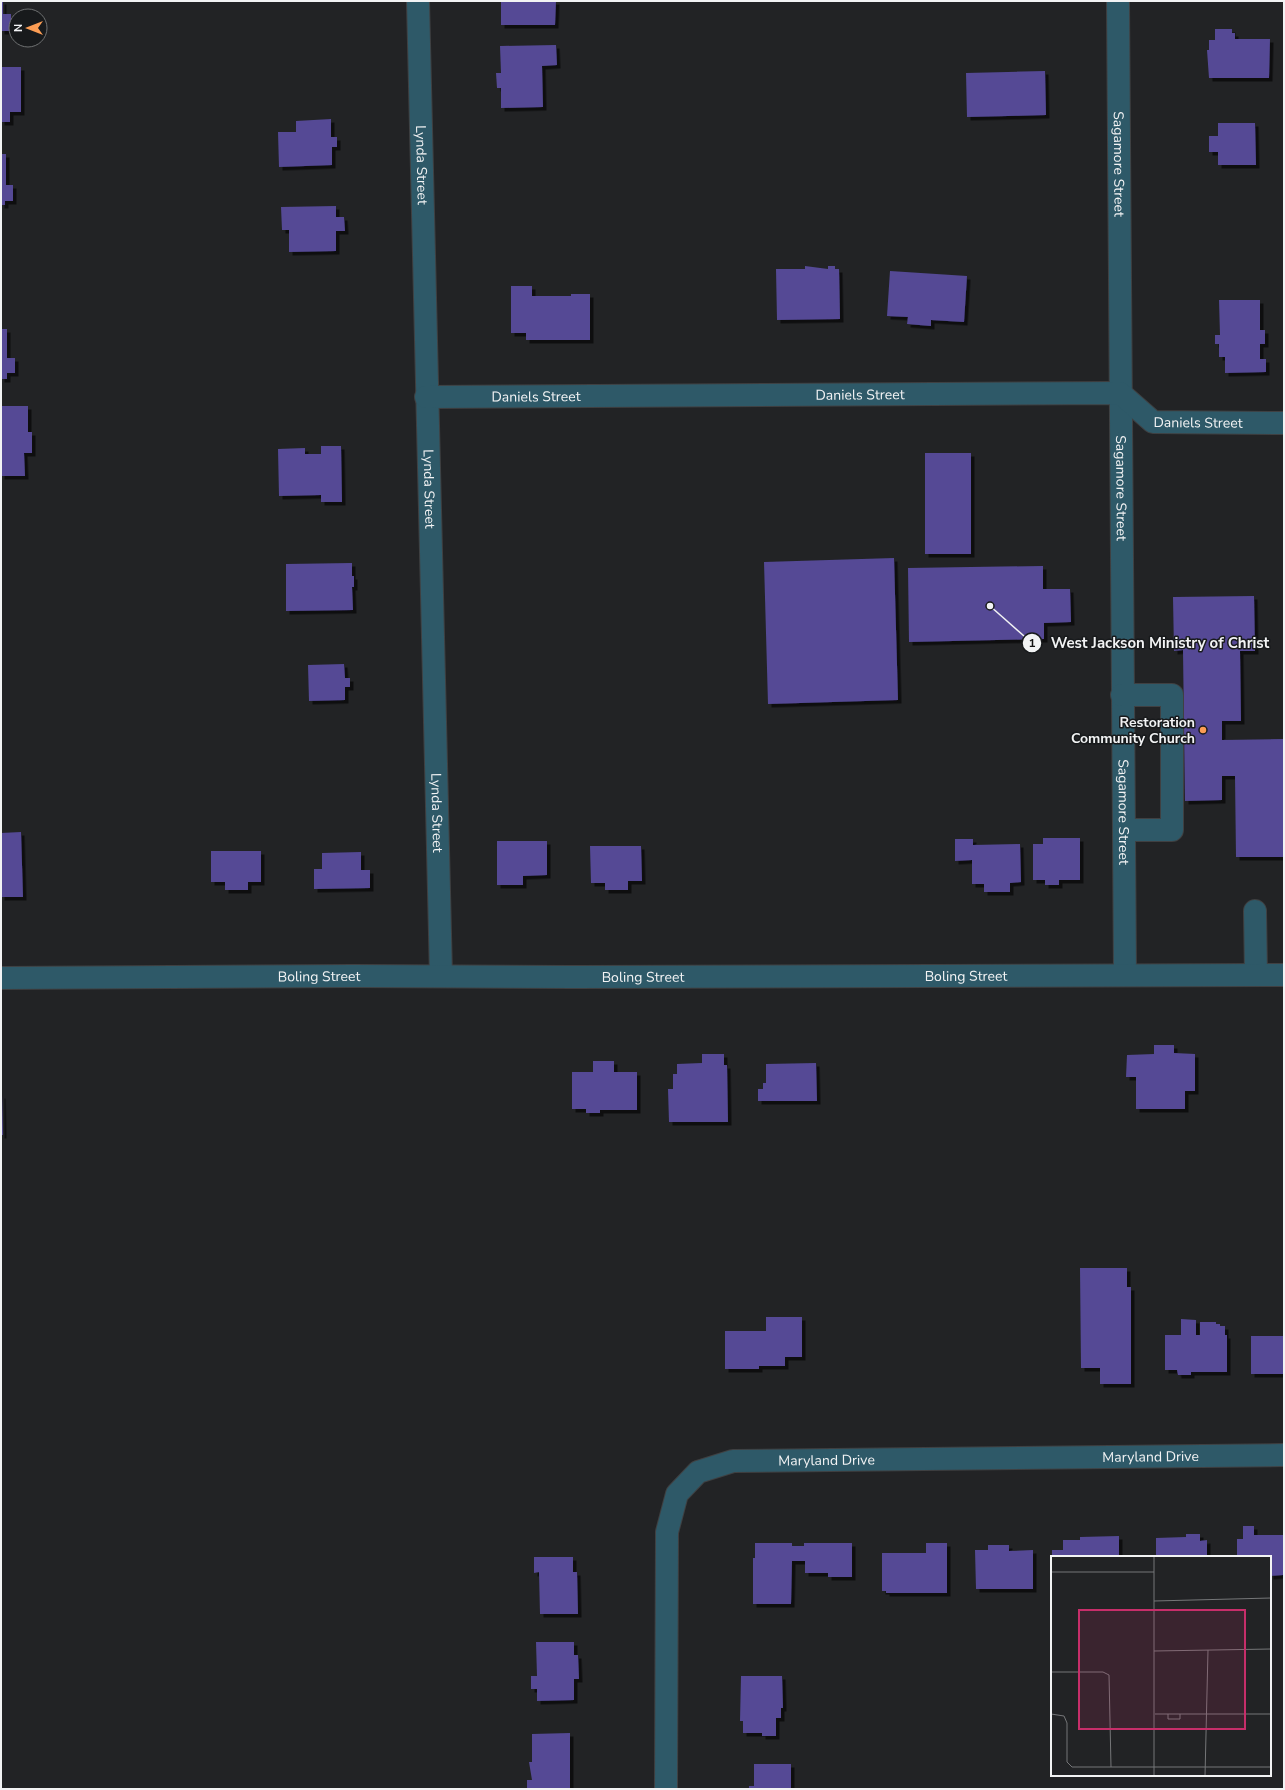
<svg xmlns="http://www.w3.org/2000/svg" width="1285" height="1790" viewBox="0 0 1285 1790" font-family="'Nunito Sans',sans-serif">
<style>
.building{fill:#544995;filter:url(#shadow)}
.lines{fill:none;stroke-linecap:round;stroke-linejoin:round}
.minor-casing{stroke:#3f4042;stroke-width:24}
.minor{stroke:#2e5968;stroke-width:22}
.poi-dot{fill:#fc9d54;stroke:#181a1c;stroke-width:1.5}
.labels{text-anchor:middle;stroke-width:3;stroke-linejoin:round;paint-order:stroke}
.street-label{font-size:14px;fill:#f2f3f4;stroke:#181a1c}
.poi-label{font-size:14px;font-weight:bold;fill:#f2f3f4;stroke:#181a1c;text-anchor:end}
.inset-road{fill:none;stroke:#757678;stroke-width:1}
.view{fill:#c72e6a;fill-opacity:0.15;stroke:#c72e6a;stroke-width:2}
.inset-edge{fill:none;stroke:#f2f3f4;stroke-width:2}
.leader{fill:none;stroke:#f2f3f4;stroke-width:1.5}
.callout-dot{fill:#f2f3f4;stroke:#181a1c;stroke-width:1.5}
.mark-label{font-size:12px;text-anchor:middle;font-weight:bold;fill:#111}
.callout-label{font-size:15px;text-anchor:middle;font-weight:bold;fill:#f2f3f4;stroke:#181a1c;stroke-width:3;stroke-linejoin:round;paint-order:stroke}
</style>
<defs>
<filter id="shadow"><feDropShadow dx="3.5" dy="3.5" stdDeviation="0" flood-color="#0009"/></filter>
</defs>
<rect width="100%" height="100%" fill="#222325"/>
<path class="building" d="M1 1H3V14H11V31H1Z
M501 1H556L555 25H501Z
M1215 29H1232V33H1235V39H1270L1269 78H1209L1207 50H1209V40H1215Z
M556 45 557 65 542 66 543 107 501 108V88H497L496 73H501L500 46Z
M1 67H21V112H10V122H1Z
M1045 71 1046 115 967 117 966 73Z
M331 119V137H337V147H332V165L279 167 278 132H296V121Z
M1218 123H1255L1256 165H1218V152H1209V136H1218Z
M1 154H6V185H13V201H5V205H1Z
M336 206V217H344L345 231H336V251L289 252V230H282L281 207Z
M805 266 828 269V266H835V269H839L840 319 777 320 776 269H805Z
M890 271 967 276 964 322 931 320V326L907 324 908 317 887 316Z
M511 286H532V296H571V294H590V340H526V333H511Z
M1219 300H1260V330H1265V344H1260V359H1266V372L1225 373V357H1219V344H1215V335H1220Z
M1 329H7V358H15V373H7V379H1Z
M1 406H28V432H32V453H24L25 476H1Z
M321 446H341L342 502H321V495L279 496 278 449 305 448V454H321Z
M925 453H971V554H925Z
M894 558 898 700 768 704 764 562Z
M352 563V576H354V587H352L353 610 286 611V564Z
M1043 566V589H1070L1071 622 1044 623V639L909 642 908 568Z
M1254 596 1255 651H1240L1241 721H1222V740L1284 739V857H1236L1235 776H1222V800L1185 801 1183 650 1174 651 1173 597Z
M344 664 345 678H350V687H345V700L309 701 308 665Z
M21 832 23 897H1V833Z
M1043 838H1080V880H1059V885H1045V880H1033V844H1043Z
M955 839H973V845L1020 844 1021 882 1010 883V892H984V884H972V860L955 861Z
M497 841H547V875L523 876V885H497Z
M590 846H641L642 881H628V890H605V883H591Z
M211 851H261V882H248V890H225V882H211Z
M361 852V870H370V888L314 889V869H322V853Z
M1154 1045H1174V1053L1195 1054V1091H1185V1109H1136V1077H1126L1127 1055 1154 1054Z
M702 1054H724V1065H727L728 1122H669L668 1089H673V1074H677V1064L702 1063Z
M593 1061H614V1072H637V1110H600V1113H586V1109H572V1072H593Z
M816 1063 817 1101H758V1089H763V1083H766V1064Z
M1 1095H2L3 1135H1Z
M1080 1268H1127V1287H1131V1384H1100V1368H1081Z
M766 1317H802V1357H785V1366H759V1369H725V1331H766Z
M1181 1319 1196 1320V1335H1200V1322H1216V1324H1220V1326H1225V1335H1227V1372H1191V1375H1178L1177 1370H1165V1335H1181Z
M1251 1336H1284V1374H1251Z
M1243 1526H1254V1535H1284L1283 1575 1270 1576V1557H1237V1539H1243Z
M1186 1534H1200V1541L1207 1540V1557H1156V1538L1186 1537Z
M1119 1536V1557H1052V1550H1063V1540H1080V1537Z
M755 1543H792V1546H804V1543H852V1577H828V1573H805V1561H792L791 1604H753V1558H755Z
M926 1543H947V1593H886V1591H882V1553H926Z
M988 1545H1009V1551L1033 1550V1589H976L975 1550H988Z
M534 1557H573V1572H577L578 1614H540L539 1572 534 1573Z
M536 1642H574V1655H578L579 1679H574V1700L537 1701V1689H531V1676H537Z
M741 1676H782L783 1708H781V1718H776V1736H762V1733H743V1721H740Z
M570 1733V1789H527V1780H532L529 1762H532V1734Z
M754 1764H791V1789H749V1786H754Z"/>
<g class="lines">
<g class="minor-casing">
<g id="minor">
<path id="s1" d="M418 1 441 976"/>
<path id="s2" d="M1118 1 1125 975"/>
<path id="s3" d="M426 397 1120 393 1153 422 1284 423"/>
<path d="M1122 695H1172V830H1124"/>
<path d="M1255 911 1256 975"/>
<path id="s4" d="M1 978 353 976 574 977 1284 975"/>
<path id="s5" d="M666 1789 667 1532 677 1494 698 1472 733 1461 1284 1455"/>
</g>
</g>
<use href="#minor" class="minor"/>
</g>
<circle class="poi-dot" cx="1203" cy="730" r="4"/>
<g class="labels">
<g class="street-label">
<text dy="5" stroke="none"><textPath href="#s2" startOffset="163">Sagamore Street</textPath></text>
<text dy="5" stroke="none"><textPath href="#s1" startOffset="164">Lynda Street</textPath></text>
<text dy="5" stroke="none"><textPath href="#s3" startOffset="434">Daniels Street</textPath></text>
<text dy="5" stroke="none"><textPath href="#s3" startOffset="110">Daniels Street</textPath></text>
<text dy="5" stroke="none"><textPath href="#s3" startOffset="783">Daniels Street</textPath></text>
<text dy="5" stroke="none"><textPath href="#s2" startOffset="487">Sagamore Street</textPath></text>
<text dy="5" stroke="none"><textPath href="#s1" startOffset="488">Lynda Street</textPath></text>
<text dy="5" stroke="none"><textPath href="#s2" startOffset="811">Sagamore Street</textPath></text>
<text dy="5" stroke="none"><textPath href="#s1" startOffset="812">Lynda Street</textPath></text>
<text dy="5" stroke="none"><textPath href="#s4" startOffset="965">Boling Street</textPath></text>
<text dy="5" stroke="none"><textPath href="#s4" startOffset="318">Boling Street</textPath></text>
<text dy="5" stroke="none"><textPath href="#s4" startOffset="642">Boling Street</textPath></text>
<text dy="5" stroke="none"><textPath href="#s5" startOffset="781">Maryland Drive</textPath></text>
<text dy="5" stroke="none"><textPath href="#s5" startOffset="457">Maryland Drive</textPath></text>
</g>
<g class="poi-label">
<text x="1195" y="727">Restoration<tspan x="1195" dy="16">Community Church</tspan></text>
</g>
</g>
<g transform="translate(1051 1556)">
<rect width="220" height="220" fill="#222325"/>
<path class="inset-road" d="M103 0V220M0 16H103M103 45 220 42M103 95 220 93M0 116H52L58 119 60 211M0 158 13 160 16 167V206L21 211H220M104 158H220M117 158V163H129V158M154 220 157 94"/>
<path class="view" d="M28 54H194V173H28Z"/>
<rect width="220" height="220" class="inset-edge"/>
</g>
<path class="leader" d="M990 606L1032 643"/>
<g class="callout-dot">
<circle cx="990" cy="606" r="4"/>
<circle cx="1032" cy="643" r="10"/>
</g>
<g class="mark-label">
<text x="1032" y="647">1</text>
</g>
<g class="callout-label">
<text x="1160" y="648">West Jackson Ministry of Christ</text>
</g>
<rect width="1285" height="1790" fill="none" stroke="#f2f3f4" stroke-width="4"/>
<g transform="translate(28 28) rotate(270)"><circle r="19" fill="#181a1c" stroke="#6f7172"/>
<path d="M0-3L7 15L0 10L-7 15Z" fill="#fc9d54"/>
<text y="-6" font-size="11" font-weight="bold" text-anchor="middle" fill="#f2f3f4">N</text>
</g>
</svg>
